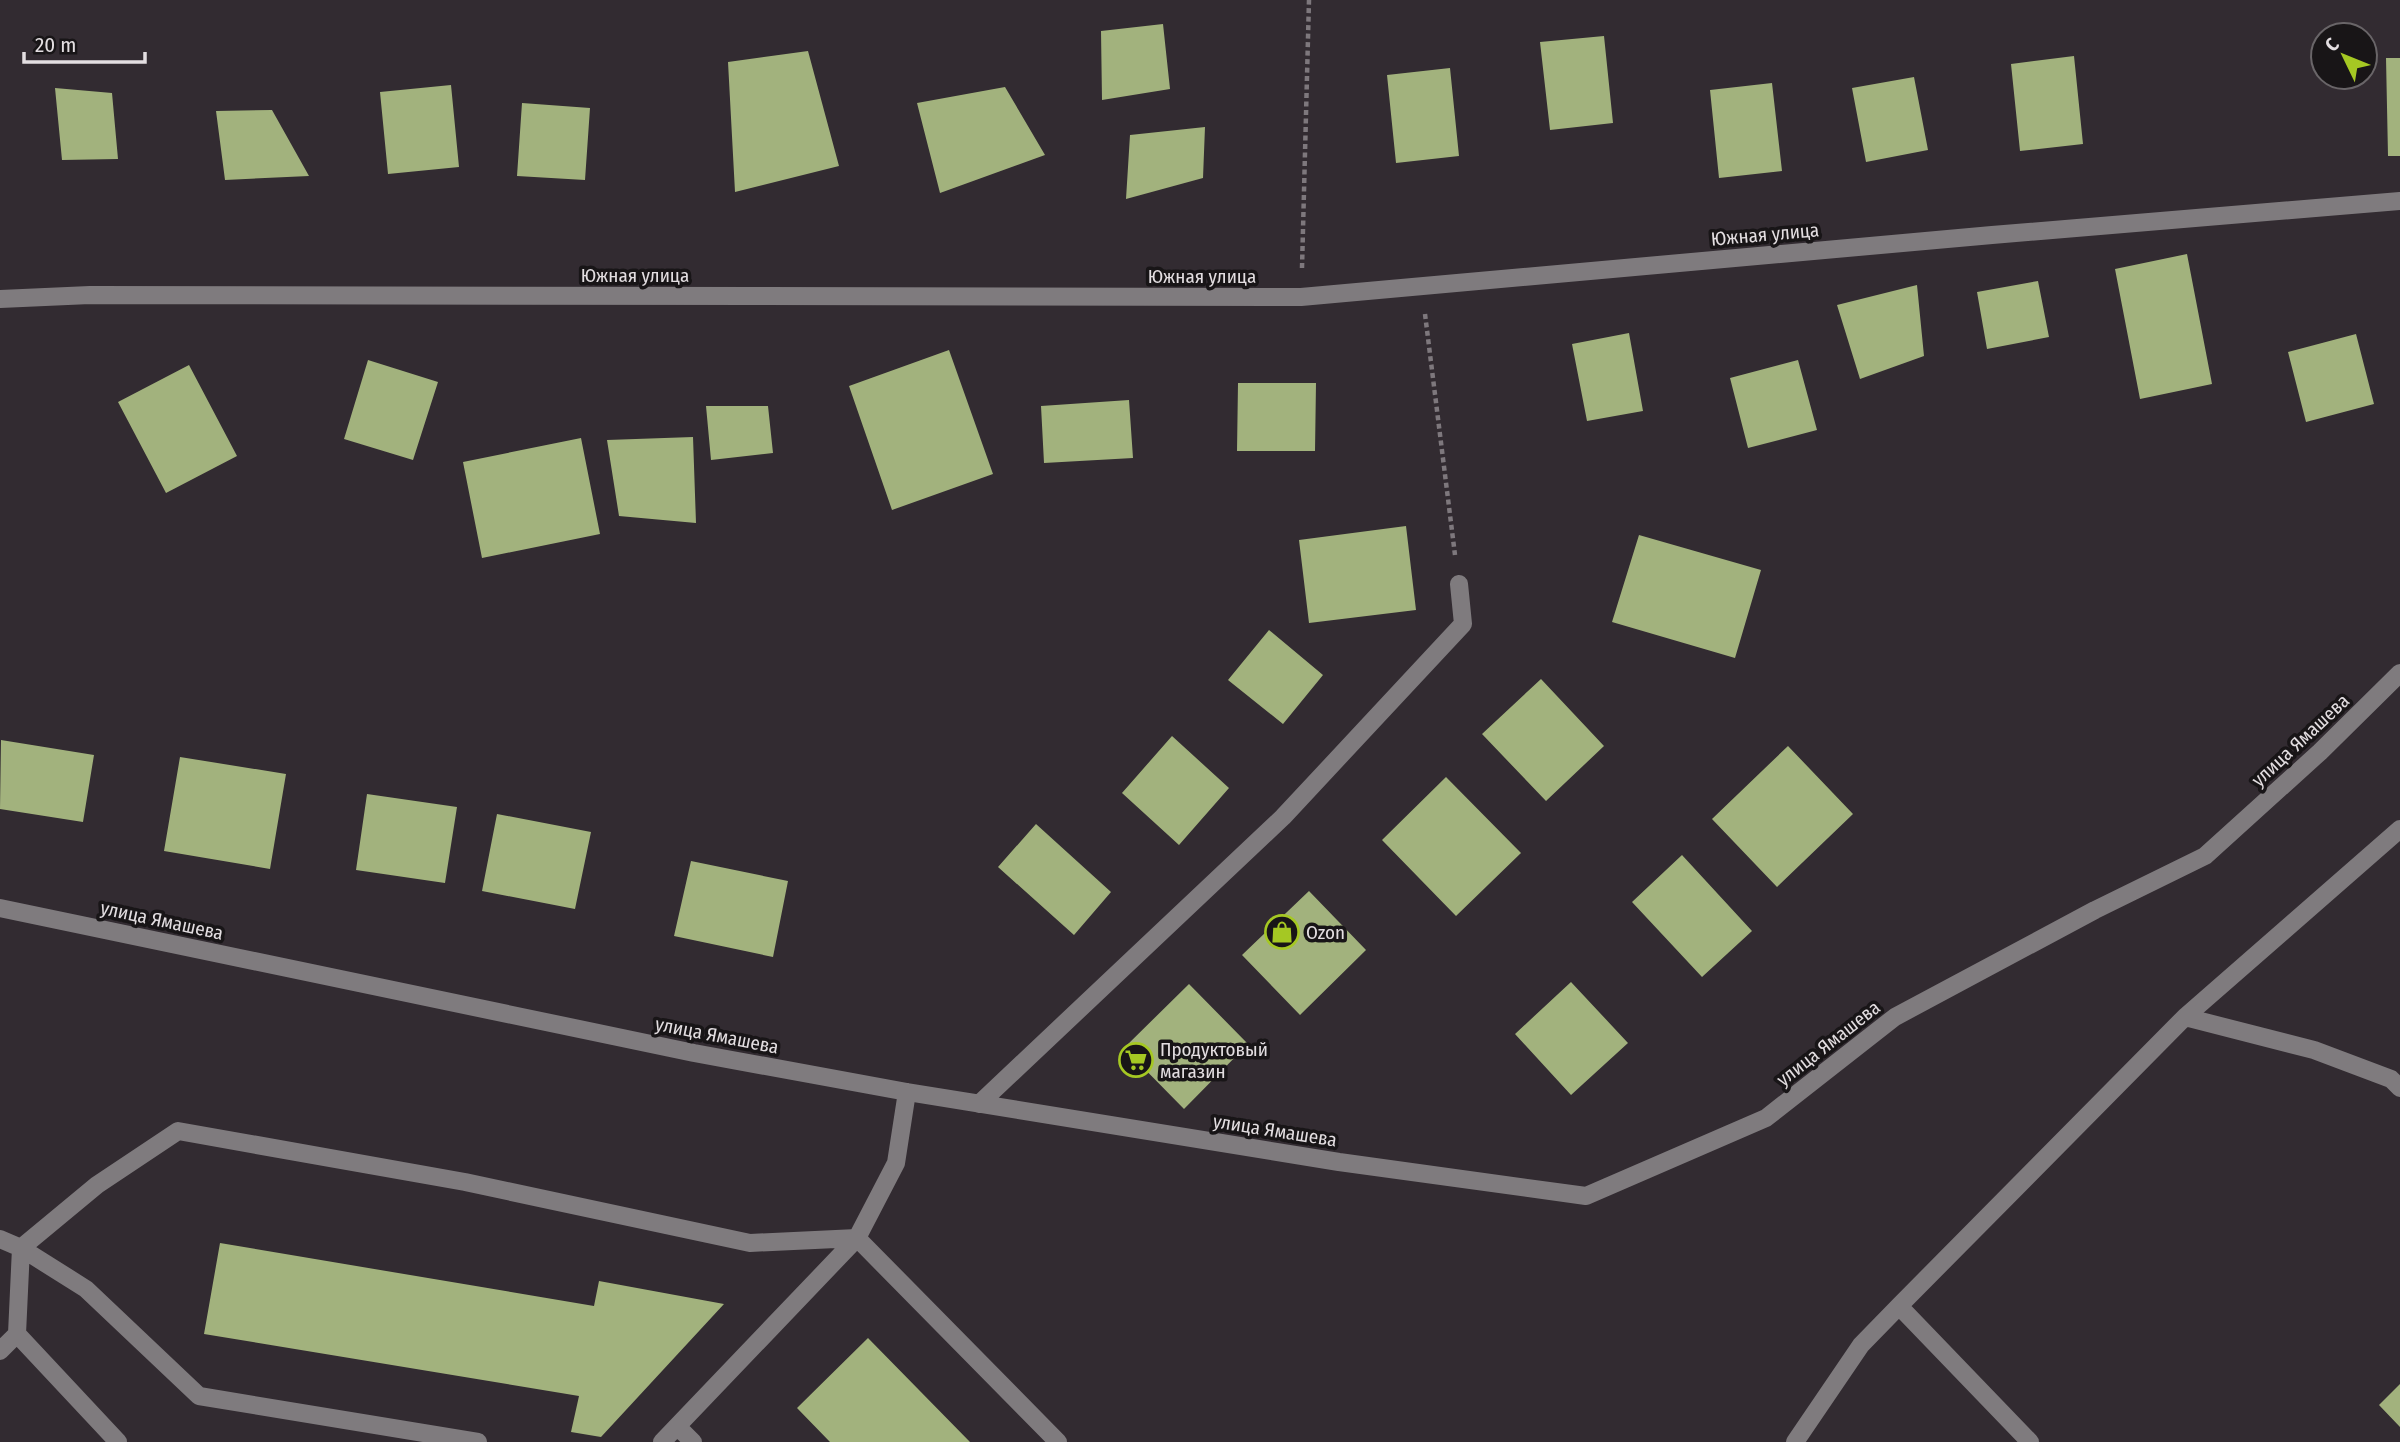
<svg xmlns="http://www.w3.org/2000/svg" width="2400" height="1442" viewBox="0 0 2400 1442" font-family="'Fira Sans Condensed',sans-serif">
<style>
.building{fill:#a2b27d}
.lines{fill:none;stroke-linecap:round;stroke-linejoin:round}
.path{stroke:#7e787d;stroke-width:4.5;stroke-dasharray:5 3.5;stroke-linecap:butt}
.minor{stroke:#7f7b7e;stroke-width:18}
.labels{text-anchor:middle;stroke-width:7;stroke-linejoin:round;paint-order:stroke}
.street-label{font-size:19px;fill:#e3dee1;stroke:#181517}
.poi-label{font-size:19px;fill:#e3dee1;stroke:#181517;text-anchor:start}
</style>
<rect width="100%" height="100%" fill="#322b31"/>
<path class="building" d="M1163 24 1170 89 1102 100 1101 31Z
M1604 36 1613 123 1550 130 1540 42Z
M808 51 839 166 735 192 728 62Z
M2074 56 2083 144 2020 151 2011 64Z
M2386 58H2400V156H2388Z
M1450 68 1459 156 1396 163 1387 75Z
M1914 77 1928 150 1866 162 1852 88Z
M1772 83 1782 171 1719 178 1710 90Z
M451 85 459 167 388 174 380 92Z
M1005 87 1045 155 940 193 917 103Z
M55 88 112 93 118 159 62 160Z
M522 103 590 108 585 180 517 176Z
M272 110 309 176 225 180 216 111Z
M1205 127 1203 178 1126 199 1130 135Z
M2187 254 2212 384 2140 399 2115 269Z
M2038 281 2049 337 1987 349 1977 292Z
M1917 285 1924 356 1860 379 1837 305Z
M1629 333 1643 411 1587 421 1572 344Z
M2356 334 2374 404 2306 422 2288 352Z
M949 350 993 474 892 510 849 386Z
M368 360 438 382 413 460 344 439Z
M1798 360 1817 430 1748 448 1730 378Z
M189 365 237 456 166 493 118 402Z
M1238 383H1316L1315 451H1237Z
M1129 400 1133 458 1044 463 1041 406Z
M706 406H768L773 453 711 460Z
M693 437 696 523 619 516 607 440Z
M581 438 600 534 482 558 463 462Z
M1406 526 1416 610 1309 623 1299 540Z
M1639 535 1761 570 1735 658 1612 622Z
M1269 630 1323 675 1283 724 1228 680Z
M1541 679 1604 746 1546 801 1482 734Z
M1172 736 1229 788 1179 845 1122 793Z
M1 740 94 755 83 822 0 809Z
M1788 746 1853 814 1777 887 1712 819Z
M180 757 286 774 270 869 164 851Z
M1446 777 1521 853 1456 916 1382 840Z
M367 794 457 807 445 883 356 870Z
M497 814 591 832 575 909 482 891Z
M1036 824 1111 892 1074 935 998 867Z
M1682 855 1752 931 1702 977 1632 902Z
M691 861 788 881 773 957 674 936Z
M1309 891 1366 950 1300 1015 1242 955Z
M1571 982 1628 1043 1571 1095 1515 1034Z
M1189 984 1248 1044 1184 1109 1124 1048Z
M220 1243 594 1306 599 1281 724 1304 601 1437 571 1432 579 1396 204 1334Z
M868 1338 970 1442H830L797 1408Z
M2400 1384V1427L2379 1405Z"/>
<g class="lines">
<path class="path" d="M1302 268 1309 0
M1425 314 1455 555"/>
<path class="minor" d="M0 299 90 295 1301 297 1992 235 2400 201
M0 908 694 1053 907 1092 1339 1162 1586 1196 1766 1118 1895 1017 2095 910 2205 856 2320 752 2400 673
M2185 1017 2314 1050 2391 1079 2400 1088
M979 1104 1283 817 1463 624 1459 584
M0 1239 21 1248 17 1334 0 1351
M1899 1306 2030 1442
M17 1334 118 1442
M678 1427 693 1442
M478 1442 199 1396 86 1289 21 1248 97 1185 178 1131 465 1182 750 1243 857 1238 1058 1442
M662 1442 857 1238 896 1163 907 1092
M1795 1442 1861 1345 1899 1306 2185 1017 2400 829"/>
</g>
<defs>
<g id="shop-ring" transform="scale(1.75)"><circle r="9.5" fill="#181517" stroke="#a5c823" stroke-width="1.5"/><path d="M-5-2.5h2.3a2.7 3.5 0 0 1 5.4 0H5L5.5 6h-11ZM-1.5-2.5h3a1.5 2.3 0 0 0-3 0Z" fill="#a5c823"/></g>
<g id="supermarket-ring" transform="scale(1.75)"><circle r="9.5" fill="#181517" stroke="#a5c823" stroke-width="1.5"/><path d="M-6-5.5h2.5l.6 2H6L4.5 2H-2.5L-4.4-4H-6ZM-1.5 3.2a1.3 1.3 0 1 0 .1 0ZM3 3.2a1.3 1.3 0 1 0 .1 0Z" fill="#a5c823"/></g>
</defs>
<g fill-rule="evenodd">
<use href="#shop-ring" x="1282" y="932"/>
<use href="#supermarket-ring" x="1136" y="1060"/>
</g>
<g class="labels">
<g class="street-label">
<text transform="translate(1765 234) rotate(-5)" y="7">Южная улица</text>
<text x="635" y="282">Южная улица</text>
<text x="1202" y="283">Южная улица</text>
<text transform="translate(2300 740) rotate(-43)" y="7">улица Ямашева</text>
<text transform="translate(162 920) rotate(12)" y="7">улица Ямашева</text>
<text transform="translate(717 1035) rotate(11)" y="7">улица Ямашева</text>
<text transform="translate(1828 1043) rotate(-38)" y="7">улица Ямашева</text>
<text transform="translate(1275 1130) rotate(9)" y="7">улица Ямашева</text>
</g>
<g class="poi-label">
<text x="1306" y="939">Ozon</text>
<text x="1160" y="1056">Продуктовый<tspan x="1160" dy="22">магазин</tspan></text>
</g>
</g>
<g transform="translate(2344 56) rotate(313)"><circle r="33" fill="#181517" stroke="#696568" stroke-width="2"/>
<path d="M0-5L12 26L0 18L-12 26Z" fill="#a5c823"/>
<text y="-10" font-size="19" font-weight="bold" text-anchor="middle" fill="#e3dee1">С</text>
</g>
<path d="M24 52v10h121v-10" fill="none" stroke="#e3dee1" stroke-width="3.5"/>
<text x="35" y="52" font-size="21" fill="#e3dee1" stroke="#181517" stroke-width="5" paint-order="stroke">20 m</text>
</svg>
